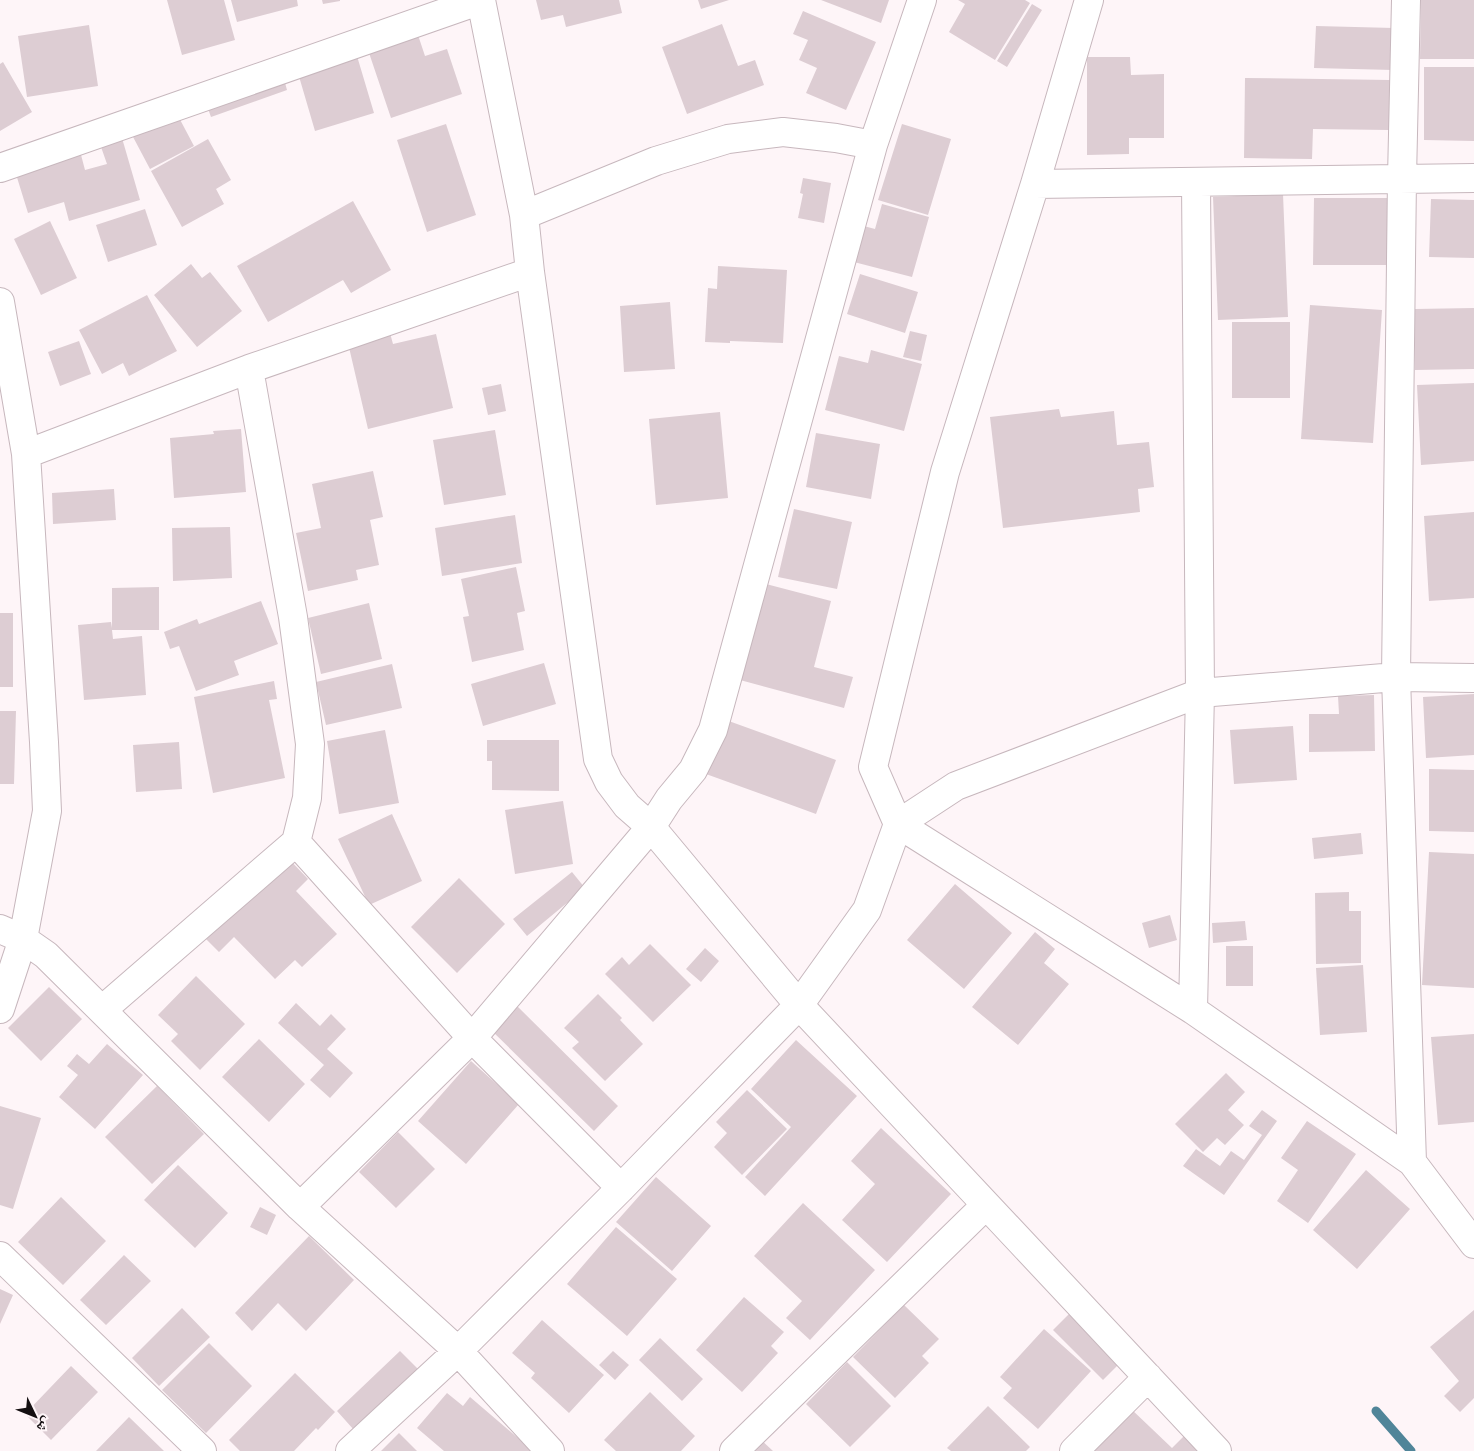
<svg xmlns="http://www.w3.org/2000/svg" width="1474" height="1451" viewBox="0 0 1474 1451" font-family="'Space Grotesk','Noto Naskh Arabic',sans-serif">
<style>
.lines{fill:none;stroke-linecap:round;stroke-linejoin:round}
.stream{stroke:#508599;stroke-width:9}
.building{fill:#ddcdd3}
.street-casing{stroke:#c7b7bd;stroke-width:30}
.street{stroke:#fff;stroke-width:28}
</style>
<rect width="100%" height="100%" fill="#fef5f8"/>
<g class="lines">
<path class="stream" d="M1376 1411 1411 1451"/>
</g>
<path class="building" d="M167 0H224L235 40 182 55Z
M231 0H297L298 6 237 22Z
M322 0H340V1L323 4Z
M536 0H619L622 13 566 27 563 15 541 20Z
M698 0H729L701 9Z
M821 0H889L881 23Z
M958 0H1025L1030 3 995 60 949 32 965 4Z
M1421 0H1474V59H1420Z
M1032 4 1042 10 1007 67 997 61Z
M803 11 876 42 846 110 806 93 817 68 799 60 808 40 793 34Z
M722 24 738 66 755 60 764 85 687 114 662 47Z
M89 25 98 86 27 97 18 36Z
M415 26 425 56 447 49 462 94 391 118 366 44Z
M1316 26 1394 28 1393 70 1314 68Z
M357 56 374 113 315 131 298 73Z
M1087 57H1130L1131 75 1164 74V138H1129V154L1087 155Z
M3 62 32 112 0 131V64Z
M1424 67H1474V141L1424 140Z
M282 72 287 90 211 117 204 98Z
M1245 78 1390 80 1389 130 1313 129 1312 159 1244 158Z
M176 112 194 146 150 169 132 135Z
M446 124 476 215 427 232 397 140Z
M902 124 951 139 928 215 878 200Z
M122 138 140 200 69 221 64 202 28 213 15 171 80 151 85 170 107 164 100 144Z
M208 139 231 180 216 189 224 204 182 227 151 171Z
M803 178 831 183 824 223 798 218 803 194 800 193Z
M1283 194 1288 317 1218 320 1213 197Z
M1314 198H1387V265H1313Z
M1431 199 1474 200V258L1429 257Z
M353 201 391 270 351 293 343 280 268 322 237 266Z
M882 204 929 217 912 277 850 261 860 225 875 229Z
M145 209 157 245 108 262 96 225Z
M50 221 77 278 41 295 14 239Z
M191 264 202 278 210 272 242 311 197 347 154 295Z
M718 266 787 270 783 343 730 341V343L705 342 708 288 717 289Z
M860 274 918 292 905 333 847 314Z
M147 295 177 351 129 376 123 363 102 374 79 330Z
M670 302 675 369 624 372 620 306Z
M1310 305 1382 310 1373 443 1301 439Z
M1474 308V369L1415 370V309Z
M1232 322H1290V398H1232Z
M910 331 927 335 921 361 903 357Z
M390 333 393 344 436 334 453 408 368 429 348 343Z
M79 341 91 374 60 386 48 352Z
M871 350 922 364 904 431 825 410 839 356 868 363Z
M1474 383V461L1421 465 1417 385Z
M501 384 506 411 488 415 482 388Z
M1059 409 1061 417 1114 411 1117 445 1149 442 1154 487 1138 489 1140 512 1003 528 990 417Z
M720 412 728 498 656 505 649 419Z
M241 429 246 492 174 498 170 438 214 434 213 431Z
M495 430 506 495 444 505 433 440Z
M816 433 880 444 871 499 806 487Z
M373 471 383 517 370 520 379 565 356 570 358 580 308 591 296 533 321 528 312 484Z
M114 489 116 520 53 524 52 493Z
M794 509 852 522 837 589 778 577Z
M1474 512V598L1429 601 1424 516Z
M515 515 522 563 442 576 435 528Z
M230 527 232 578 173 581 172 528Z
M516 567 525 611 517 613 524 650 472 662 463 617 469 616 461 579Z
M766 584 831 601 814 667 853 677 844 708 740 680Z
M159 587V630H112L113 639 142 636 146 695 84 700 78 625 111 622 112 628V588Z
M261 601 278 644 234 661 239 675 196 691 179 646 170 649 164 632 197 619 199 624Z
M369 603 382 659 321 674 308 618Z
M0 613H13V687H0Z
M544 663 556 704 483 726 471 684Z
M392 664 402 708 326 725 316 682Z
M274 681 277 699 269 700 285 778 213 793 194 697Z
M1474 694V755L1426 758 1423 697Z
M1374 695 1375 751 1309 752V714H1339L1338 696Z
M0 711H16L14 784H0Z
M726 720 836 760 816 814 706 774Z
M1293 726 1297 780 1234 784 1230 730Z
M385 730 399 803 339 814 327 741Z
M487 740H559V791L492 790V761H487Z
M179 742 182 789 136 792 133 745Z
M1429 769 1474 770V832L1429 831Z
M563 801 573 864 515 874 505 810Z
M392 814 422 881 369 905 338 839Z
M1361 833 1363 854 1314 859 1312 838Z
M1429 852 1474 854V988L1422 985Z
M287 857 308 879 296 891 337 934 302 967 295 960 275 979 234 937 219 952 204 937Z
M572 872 585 888 527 936 513 919Z
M459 878 505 924 457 973 411 927Z
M955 884 1012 933 964 989 907 940Z
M1349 892V911H1361V963L1316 964 1315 893Z
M1170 915 1177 940 1149 948 1142 923Z
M1245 921 1247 940 1213 943 1212 923Z
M1035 932 1055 949 1044 963 1069 984 1018 1045 972 1007Z
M650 944 691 985 653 1022 605 974 622 957 629 965Z
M1226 946H1253V986H1226Z
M705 948 719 961 701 982 686 969Z
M1363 965 1367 1032 1320 1035 1316 968Z
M196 976 245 1024 200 1070 171 1041 178 1034 158 1015Z
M49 987 82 1019 41 1061 8 1028Z
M598 994 622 1018 620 1020 643 1044 605 1081 572 1048 579 1042 564 1028Z
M296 1003 320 1026 331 1014 346 1029 327 1049 353 1073 330 1098 310 1080 324 1065 278 1023Z
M515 1004 618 1106 594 1131 490 1029Z
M1474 1034V1122L1438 1125 1431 1037Z
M259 1039 305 1084 269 1122 222 1077Z
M796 1040 857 1096 765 1196 745 1177 791 1127 751 1089Z
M107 1044 143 1075 95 1129 59 1097 78 1075 67 1066 77 1054 89 1064Z
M471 1061 519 1104 466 1164 418 1121Z
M1226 1073 1245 1092 1228 1110 1244 1125 1225 1145 1217 1138 1203 1152 1175 1124Z
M157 1086 204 1134 152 1184 105 1137Z
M747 1090 787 1129 742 1175 714 1147 727 1133 716 1122Z
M0 1106 41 1118 13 1209 0 1205Z
M1262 1110 1277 1121 1224 1195 1183 1166 1196 1149 1220 1166 1231 1151 1244 1160 1262 1135 1249 1126Z
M1307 1121 1356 1154 1308 1223 1277 1201 1298 1170 1281 1158Z
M881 1128 951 1194 887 1262 842 1220 875 1184 851 1161Z
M398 1132 435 1169 396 1208 359 1172Z
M178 1165 228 1213 195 1248 144 1200Z
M1366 1170 1410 1209 1357 1269 1313 1230Z
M656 1177 711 1226 672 1271 616 1222Z
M61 1197 106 1241 63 1285 18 1242Z
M803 1203 875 1270 810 1340 786 1318 802 1301 754 1256Z
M260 1207 276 1215 267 1235 250 1227Z
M616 1227 677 1279 627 1336 567 1284Z
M309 1236 354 1280 306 1331 278 1303 252 1331 235 1313Z
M124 1255 151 1281 106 1325 80 1300Z
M0 1289 13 1295 0 1324Z
M744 1297 784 1332 771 1346 778 1353 742 1392 696 1350Z
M904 1305 939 1339 922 1356 929 1363 895 1398 853 1357Z
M182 1308 210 1337 159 1386 132 1358Z
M1073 1310 1123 1360 1103 1380 1053 1330Z
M1474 1310V1398L1460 1412 1444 1396 1459 1381 1430 1347Z
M542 1320 604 1375 569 1413 531 1378 535 1373 512 1353Z
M1044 1329 1091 1371 1038 1429 1003 1398 1012 1388 1000 1377Z
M660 1338 703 1379 682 1401 639 1360Z
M209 1343 252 1386 206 1433 162 1390Z
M400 1351 418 1369 354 1430 337 1411Z
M613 1351 629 1365 615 1380 599 1365Z
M847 1362 891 1406 850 1447 806 1404Z
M71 1366 98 1392 51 1440 25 1414Z
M295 1373 335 1412 318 1430 316 1428 294 1451H240L229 1440Z
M650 1392 695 1436 681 1451H616L604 1440Z
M447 1393 463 1406 470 1397 533 1451H444L417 1428Z
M988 1406 1030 1447 1026 1451H951L947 1448Z
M1129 1407 1172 1448 1184 1436 1200 1451H1087Z
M129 1417 164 1451H96Z
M399 1433 417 1451H381Z
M759 1438 773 1451H746Z"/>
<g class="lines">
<g class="street-casing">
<path id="street" d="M481 0 524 215 530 272 598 759 609 782 627 806 651 827 799 1005 1217 1451
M1089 0 1035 184 945 472 873 767 898 824 1193 1010 1412 1162 1474 1244
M1406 0 1402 178 1396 677 1412 1162
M0 168 481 0
M1035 184 1474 178
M524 215 656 161 728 139 783 132 836 138 873 145
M0 302 26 454 44 742 47 811 23 939 0 1009
M26 454 249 369 530 272
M296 842 472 1038 621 1188
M0 929 23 939 46 955 300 1207 458 1351 550 1451
M102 1010 296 842 307 798 310 744 293 617 249 369
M1193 1010 1200 693 1196 182
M300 1207 472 1038 651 827 669 799 693 770 713 730 873 145 922 0
M0 1256 202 1451
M350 1451 458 1351 621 1188 799 1005 867 910 898 824 956 786 1200 693 1396 677 1474 678
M734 1451 986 1205
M1074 1451 1148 1377"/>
</g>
<use href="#street" class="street"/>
</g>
<g transform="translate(35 1416) rotate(133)" stroke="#fef5f8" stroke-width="4" paint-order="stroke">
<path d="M0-4L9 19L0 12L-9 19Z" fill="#140f11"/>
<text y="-8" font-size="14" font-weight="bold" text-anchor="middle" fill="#140f11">ش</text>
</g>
</svg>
